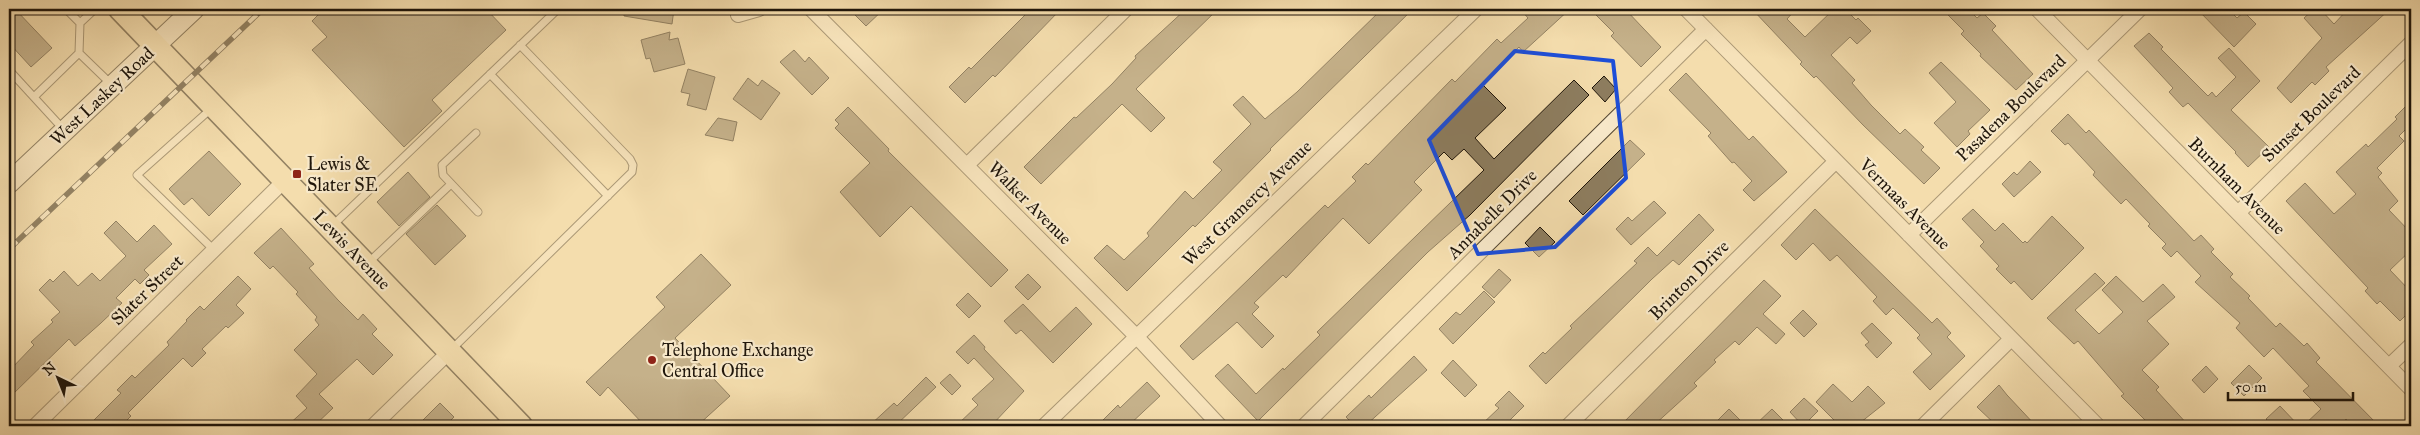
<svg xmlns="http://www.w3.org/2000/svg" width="2420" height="435" viewBox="0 0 2420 435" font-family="'IM FELL Great Primer',serif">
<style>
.building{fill:#8d7d5f;stroke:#1e150a}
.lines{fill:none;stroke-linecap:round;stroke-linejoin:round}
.lane-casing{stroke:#544733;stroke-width:9}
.street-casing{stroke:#544733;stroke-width:16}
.secondary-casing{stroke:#1e150a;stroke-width:22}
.primary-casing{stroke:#1e150a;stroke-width:25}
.lane{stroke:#f8e9ca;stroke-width:7}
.street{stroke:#f8e9ca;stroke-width:14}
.secondary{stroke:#f8e9ca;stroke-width:20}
.primary{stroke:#f4ddad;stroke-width:22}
.rail-casing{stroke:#1e150a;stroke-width:5.5}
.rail{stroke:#f8e9ca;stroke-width:4;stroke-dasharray:11;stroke-linecap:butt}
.marked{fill:none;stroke:#1d4ed8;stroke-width:4;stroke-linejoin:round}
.poi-dot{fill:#8f2418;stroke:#f8e9ca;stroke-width:2}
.labels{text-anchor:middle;stroke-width:4.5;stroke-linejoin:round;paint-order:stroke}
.street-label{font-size:18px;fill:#1e150a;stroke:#f8e9ca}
.poi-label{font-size:18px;fill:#1e150a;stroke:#f8e9ca;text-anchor:start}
</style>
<rect width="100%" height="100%" fill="#f4ddad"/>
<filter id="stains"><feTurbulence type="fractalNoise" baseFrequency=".004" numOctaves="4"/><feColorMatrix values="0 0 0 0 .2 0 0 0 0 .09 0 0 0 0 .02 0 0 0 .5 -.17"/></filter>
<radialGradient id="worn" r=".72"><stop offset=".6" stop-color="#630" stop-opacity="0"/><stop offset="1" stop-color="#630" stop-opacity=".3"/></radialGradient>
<path class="building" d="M9 9H15L52 48 31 67 9 43Z
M324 9H486L506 30 432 100 442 111 404 147 312 50 327 37 312 21Z
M624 9H674L672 24 624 16Z
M849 9H884L866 26Z
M1031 9H1061L995 77 993 75 965 103 949 87 969 67 971 69Z
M1186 9H1218L1136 89 1165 118 1151 132 1122 104 1041 184 1024 167 1074 117 1076 118 1112 84 1136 58 1135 56Z
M1382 9H1413L1270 149 1271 150 1195 227 1193 225 1127 291 1094 258 1107 245 1124 260 1149 236 1147 233 1185 191 1193 199 1222 170 1213 162 1251 124 1233 105 1243 96 1265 119 1297 92Z
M1520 9H1570L1523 52 1519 47 1490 75 1491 77 1483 85 1506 108 1475 138 1494 159 1574 80 1589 95 1470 215 1428 252 1258 421 1215 376 1228 364 1256 394 1283 368 1284 370 1320 335 1317 332 1484 170 1464 149 1452 160 1444 152 1414 182 1422 190 1369 244 1343 218 1286 278 1283 275 1254 303 1259 307 1252 314 1274 336 1262 348 1237 322 1193 360 1180 346 1325 205 1328 208 1356 181 1352 177 1366 163 1368 165 1452 79 1455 82 1497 39 1501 43 1528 18Z
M1590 9H1625L1661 47 1641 67 1611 36 1614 33Z
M1752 9H1796L1787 19 1805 37 1834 9H1845L1856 20 1858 18 1871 31 1857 44 1850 37 1831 55 1855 80 1852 83 1871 105 1900 134 1905 129 1924 147 1921 150 1940 168 1924 184 1863 125 1816 76 1814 78 1800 64 1802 62Z
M1942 9H1968L1977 18 1983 13 1996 26 1992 30 2033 74 2016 90 1980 56 1981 54 1961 34 1964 31Z
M2197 9H2228L2237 18 2244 12 2256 24 2234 47Z
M2314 9H2320L2334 24 2348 9H2390L2326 67 2329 71 2315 85 2312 82 2291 103 2277 88 2322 38 2304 18Z
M670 32 669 40 678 38 685 64 654 72 650 58 646 59 641 40Z
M2149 33 2163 47 2161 49 2208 96 2212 92 2216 97 2236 77 2218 58 2229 48 2260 81 2231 110 2269 147 2248 167 2235 153 2236 152 2188 103 2183 107 2169 92 2173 88 2134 46Z
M794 50 805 62 809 57 829 78 812 95 780 62Z
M1941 62 1990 110 1968 131 1970 134 1957 147 1934 123 1956 102 1929 73Z
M688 69 715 77 706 110 687 105 690 94 681 92Z
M1686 73 1749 140 1753 136 1787 172 1754 201 1743 190 1752 181 1734 162 1732 163 1708 136 1711 133 1669 90Z
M1604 76 1616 89 1605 102 1592 88Z
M748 78 758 86 762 80 780 93 761 120 733 99Z
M2411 101V134L2406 129 2399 136 2404 141 2377 168 2382 173 2378 177 2398 201 2389 210 2411 233 2406 239 2411 245V250L2390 270 2411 292V310L2400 321 2380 301 2377 304 2365 291 2368 288 2286 201 2305 183 2334 214 2356 194 2336 172 2366 144 2368 147 2397 119 2395 117Z
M848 107 889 149 888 151 1008 270 991 287 911 206 880 237 840 192 870 163 835 128 839 124 835 120Z
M2068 114 2086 133 2089 130 2194 241 2201 235 2214 249 2211 252 2233 274 2230 277 2250 296 2248 298 2276 327 2280 323 2304 346 2307 343 2320 358 2316 362 2379 426H2348L2351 424 2346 419 2339 426H2303L2321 409 2303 391 2309 386 2273 348 2264 357 2236 328 2240 323 2195 282 2201 276 2177 251 2171 257 2162 248 2166 244 2148 226 2150 224 2126 199 2121 204 2093 175 2095 172 2068 143 2065 145 2051 131Z
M718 118 737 122 733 141 705 135Z
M1630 140 1645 154 1583 215 1569 201Z
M209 151 241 184 209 216 192 198 184 205 169 189Z
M2030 161 2041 172 2014 197 2002 184 2014 172 2017 175Z
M408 172 430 197 399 226 377 202Z
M1654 201 1666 213 1631 245 1616 229 1628 217 1632 221Z
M437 205 466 236 435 265 406 234Z
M1815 209 1932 323 1937 318 1951 333 1947 337 1965 356 1930 390 1913 372 1932 354 1917 338 1920 335 1893 308 1886 315 1873 301 1877 297 1837 255 1830 261 1813 243 1796 260 1781 245Z
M1973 209 1995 231 2003 223 2023 243 2025 241 2027 243 2052 216 2084 248 2032 300 2014 281 2011 284 1996 269 1999 266 1980 246 1984 242 1962 219Z
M1699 214 1714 230 1679 265 1673 260 1652 279 1546 384 1529 366 1543 352 1545 354 1572 328 1570 326 1637 263 1634 261 1648 247 1657 256Z
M116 221 137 242 154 225 172 244 144 270 149 275 140 284 135 279 116 298 122 303 101 323 75 346 69 339 9 398V371L34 345 31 342 53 322 51 320 60 312 39 290 50 279 53 282 64 271 78 286 92 273 100 281 126 256 104 233Z
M1540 227 1555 242 1539 257 1525 243Z
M281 228 314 264 309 268 338 300 358 320 363 314 377 329 372 334 393 355 373 375 357 359 319 394 333 408 314 426H287L307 408 296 396 317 374 294 350 319 325 315 320 317 317 296 294 298 292 273 266 270 269 254 253Z
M701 254 731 285 675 338 730 396 697 426H645L608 387 600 396 586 382 665 307 656 297Z
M1499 269 1511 280 1494 298 1482 287Z
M2095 273 2105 283 2075 310 2099 334 2123 312 2102 290 2116 276 2143 302 2163 284 2175 297 2147 321 2169 344 2142 370 2159 387 2156 390 2189 426H2151L2121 396 2124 394 2078 341 2074 344 2047 318Z
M1028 274 1041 287 1028 300 1015 287Z
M238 276 251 289 236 305 244 313 228 328 226 326 202 349 206 353 192 367 183 358 128 413 131 416 121 426H88L121 393 117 390 132 375 135 378 169 345 167 342 187 321 186 320 200 306 204 310Z
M1764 280 1781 296 1763 314 1785 334 1776 344 1757 327 1739 345 1735 341 1714 360 1716 362 1694 383 1697 386 1653 426H1620Z
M1484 291 1495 302 1453 344 1439 329 1456 312 1460 315Z
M968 293 981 306 969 318 956 305Z
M1023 304 1050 332 1076 307 1092 324 1053 363 1021 330 1016 334 1004 321Z
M1803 310 1817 324 1804 337 1790 323Z
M1872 323 1892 343 1877 358 1865 345 1869 342 1861 333Z
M974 335 985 347 984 349 1024 391 991 426H956L978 405 972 399 994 379 974 358 968 364 956 352Z
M1414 356 1427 370 1365 426H1355L1346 417 1369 395 1371 398Z
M1453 360 1477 385 1465 397 1441 373Z
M2249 365 2262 378 2244 396 2231 383Z
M2206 366 2218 379 2204 393 2192 380Z
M950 374 961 386 952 395 940 383Z
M926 377 936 387 895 426H869L894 403 897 406Z
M1147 382 1160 396 1128 426H1110L1103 420 1118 405 1120 408Z
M1833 384 1852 402 1868 386 1885 403 1856 426H1840L1816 402Z
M1999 385 2007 395 2036 426H1997L1977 407Z
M1509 391 1524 406 1504 426H1480L1499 408 1495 405Z
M1804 398 1818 411 1803 426 1790 412Z
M440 403 454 417 445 426H417Z
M2280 406 2299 426H2273L2266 419Z
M1729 409 1746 426H1712Z
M1772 409 1789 426H1754Z"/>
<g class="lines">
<g class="lane-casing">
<path id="lane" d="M66 9 80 23
M79 53 80 23 95 9
M9 70 64 130
M490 74 608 196
M34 97 79 53 111 84
M212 108 137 175 214 250
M476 133 442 165 443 175 478 212
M332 226 558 9
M368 263 451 184
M451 350 632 172 633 165 630 159 520 45"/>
</g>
<g class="street-casing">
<path id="street" d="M811 9 1136 336 1220 426
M1686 9 2098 426
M2037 9 2411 389
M738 15 759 9
M967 165 1126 9
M2238 213 2411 43
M1909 235 2140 9
M2389 366 2411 345
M35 426 285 180
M373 426 449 352
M1044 426 1476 9
M1304 426 1706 29
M1568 426 1836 161
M1923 426 2011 339"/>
</g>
<g class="secondary-casing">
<path id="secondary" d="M9 183 194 9"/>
</g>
<g class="primary-casing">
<path id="primary" d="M120 9 521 426"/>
</g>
<use href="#lane" class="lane"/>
<use href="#street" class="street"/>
<use href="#secondary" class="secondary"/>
<use href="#primary" class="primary"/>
<g class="rail-casing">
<path id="rail" d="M9 249 263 9"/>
</g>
<use href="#rail" class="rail"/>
</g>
<path d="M0 0H2420V435H0ZM1515 51 1613 61 1626 178 1555 247 1478 254 1429 140Z" fill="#f4ddad" fill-opacity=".55" fill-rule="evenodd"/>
<path class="marked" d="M1515 51 1613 61 1626 178 1555 247 1478 254 1429 140Z"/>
<g class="poi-dot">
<rect x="292" y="169" width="10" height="10" rx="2.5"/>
<circle cx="652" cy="360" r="5"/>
</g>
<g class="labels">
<g class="street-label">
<text transform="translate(102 96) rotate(-43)" y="6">West Laskey Road</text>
<text transform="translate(2011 108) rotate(-44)" y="6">Pasadena Boulevard</text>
<text transform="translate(2311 114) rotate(-44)" y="6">Sunset Boulevard</text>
<text transform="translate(2237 186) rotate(45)" y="6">Burnham Avenue</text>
<text transform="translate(1030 203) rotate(45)" y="6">Walker Avenue</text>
<text transform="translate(1247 203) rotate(-44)" y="6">West Gramercy Avenue</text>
<text transform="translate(1905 204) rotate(45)" y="6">Vermaas Avenue</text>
<text transform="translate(1492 214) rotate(-45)" y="6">Annabelle Drive</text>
<text transform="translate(352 250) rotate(46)" y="6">Lewis Avenue</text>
<text transform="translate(1689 280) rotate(-45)" y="6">Brinton Drive</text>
<text transform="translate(147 290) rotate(-44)" y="6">Slater Street</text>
</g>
<g class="poi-label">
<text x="307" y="170">Lewis &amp;<tspan x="307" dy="21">Slater SE</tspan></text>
<text x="662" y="356">Telephone Exchange<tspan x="662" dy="21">Central Office</tspan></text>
</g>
</g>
<rect width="2420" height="435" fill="none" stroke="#f4ddad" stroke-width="30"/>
<rect x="10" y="10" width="2400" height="415" fill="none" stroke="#1e150a" stroke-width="2.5"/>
<rect x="15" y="15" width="2390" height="405" fill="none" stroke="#1e150a"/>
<g transform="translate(58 378) rotate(317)" stroke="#f8e9ca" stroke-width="4" paint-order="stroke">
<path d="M0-4L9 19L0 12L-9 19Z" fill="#1e150a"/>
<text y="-8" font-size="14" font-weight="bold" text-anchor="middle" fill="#1e150a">N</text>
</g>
<path d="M2228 392v8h125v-8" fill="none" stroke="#1e150a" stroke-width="2.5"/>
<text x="2235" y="392" font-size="15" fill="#1e150a" stroke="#f8e9ca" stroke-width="4" paint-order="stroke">50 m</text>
<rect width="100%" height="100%" filter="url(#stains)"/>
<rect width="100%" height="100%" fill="url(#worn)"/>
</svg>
